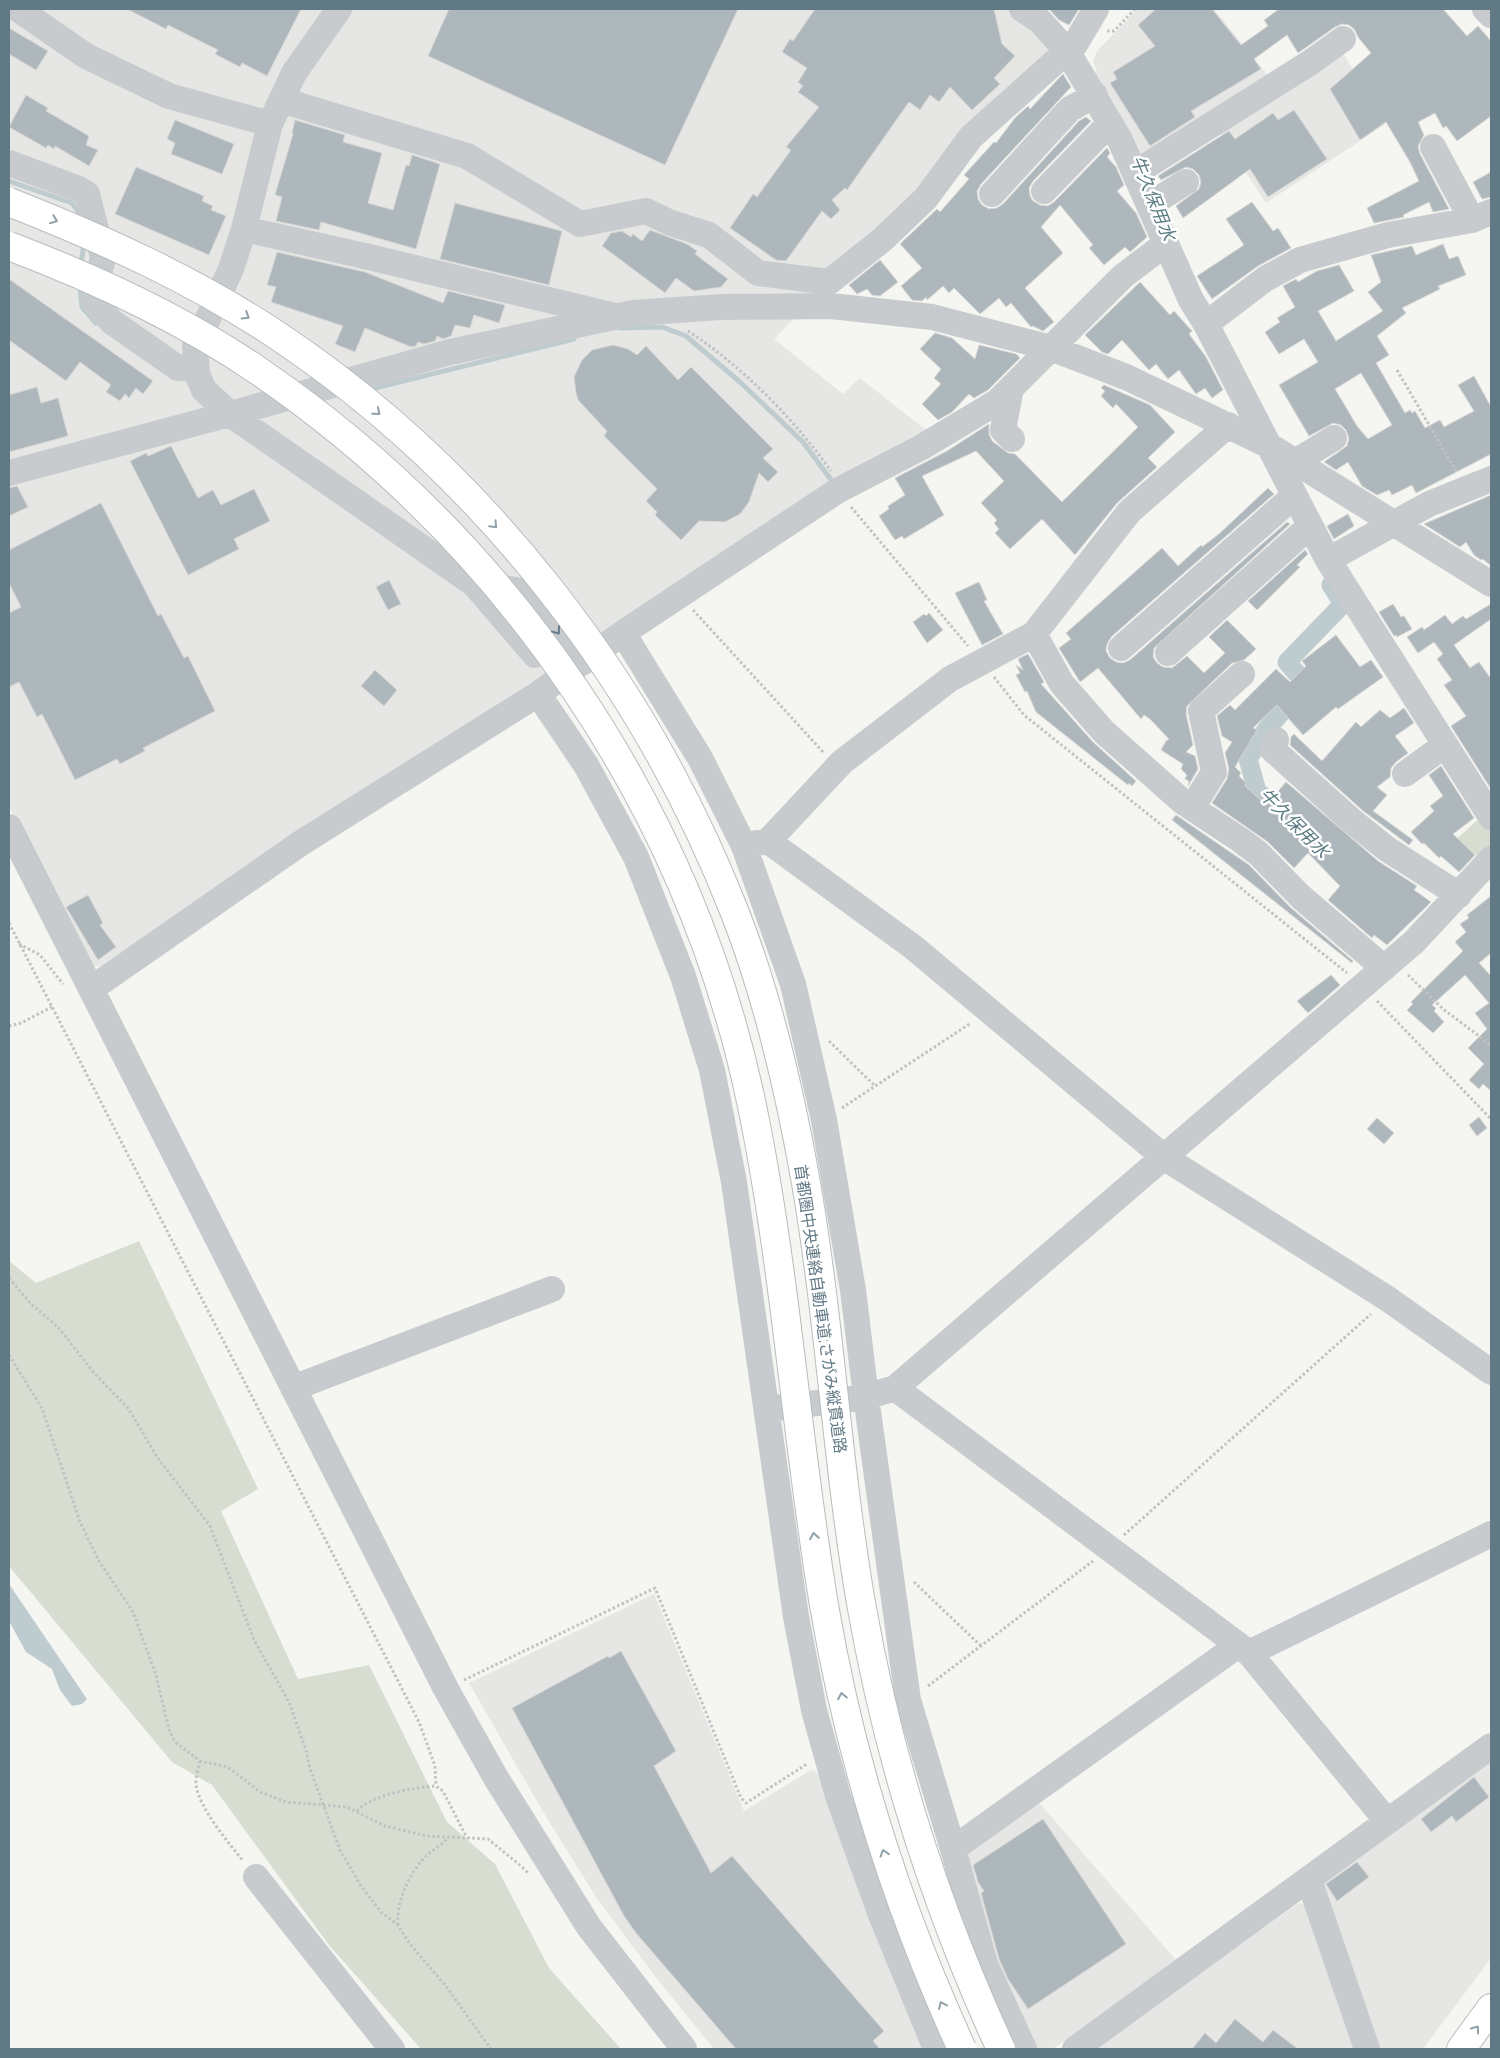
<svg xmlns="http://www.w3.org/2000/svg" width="1500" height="2058" viewBox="0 0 1500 2058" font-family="Raleway,'Noto Sans JP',sans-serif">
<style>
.built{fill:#e6e6e4}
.green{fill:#d7ded1}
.water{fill:#beccd0}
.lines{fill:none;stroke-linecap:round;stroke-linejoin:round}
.stream{stroke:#beccd0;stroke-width:5}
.canal{stroke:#beccd0;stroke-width:19}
.building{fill:#aeb8bc;stroke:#d6d6d4;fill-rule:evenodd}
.highway-casing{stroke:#b8bcbe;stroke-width:30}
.path{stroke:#c0c2c3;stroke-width:3;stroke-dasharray:2.5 2.5;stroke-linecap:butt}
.minor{stroke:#c7cbcd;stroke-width:26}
.highway{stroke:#fff;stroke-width:28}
.highway-bridge-casing{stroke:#b8bcbe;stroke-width:30;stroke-linecap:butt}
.highway-bridge{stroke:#fff;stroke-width:28}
.oneway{stroke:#90a1aa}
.oneway2{stroke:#667d89}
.labels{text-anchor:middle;stroke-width:5;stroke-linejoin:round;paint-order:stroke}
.street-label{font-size:16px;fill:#617985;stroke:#fff}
.water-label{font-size:18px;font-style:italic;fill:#5c7c83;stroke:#fff}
</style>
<rect width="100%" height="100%" fill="#f5f5f1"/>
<path class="built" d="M9 9H1011L1054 49 774 339 843 394 860 378 931 434 615 627 100 966H85L9 806Z
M1138 9H1214L1270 78 1135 163 1092 74 1097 70 1093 62 1097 51Z
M1344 54 1384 125 1266 203 1218 130Z
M654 1594 744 1811 811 1770 818 1773 865 1905 922 2049H714L658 1980 596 1897 542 1810 469 1683Z
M1491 1760V1958L1423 2049H1374L1319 1886Z
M1035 1798 1177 1961 1053 2049H1029L986 1954 967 1850Z
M1299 1903 1311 1905 1360 2049H1092Z"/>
<path class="green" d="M1483 815 1491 826V852L1483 861 1468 848 1452 843Z
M139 1241 258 1489 221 1511 298 1679 369 1665 447 1822 495 1864 549 1968 621 2049H421L329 1945 212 1785 172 1762 9 1566V1261L36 1283Z"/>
<path class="water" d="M9 1584 87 1699 82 1704 72 1706 60 1690 52 1669 26 1652 9 1621Z"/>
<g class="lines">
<path class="stream" d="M9 181 72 203 81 215
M81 266 84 242
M80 285 82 307 96 323
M619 328 662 327 686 336 740 382 803 442 832 481
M367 390 574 339"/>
<path class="canal" d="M1288 819 1257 791 1248 759 1266 730 1306 684 1287 662 1343 604 1331 585"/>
</g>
<path class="building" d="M127 9H301L267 76 242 63 240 67 215 54 218 50 168 25 166 29Z
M449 9H738L665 165 428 56Z
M815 9H994L1002 44 1015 56 994 78 1000 84 972 110 950 87 939 102 930 95 920 110 909 102 847 190 845 188 832 200 840 210 831 219 822 211 786 261 776 260 730 228 753 194 757 197 791 150 786 147 819 107 798 92 803 86 798 82 807 68 782 52 790 39 793 41Z
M1049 9H1079L1069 25 1059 20Z
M1156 9H1212L1241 45 1268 26 1264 20 1279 9H1443L1467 36 1478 26 1491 41V116L1457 141 1446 126 1443 128 1435 113 1418 122 1424 135 1418 146 1420 154 1449 209 1433 212 1429 202 1403 215 1404 217 1374 223 1367 208 1419 181 1410 162 1386 122 1360 140 1330 89 1371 53 1358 37 1355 30 1349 25 1342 24 1335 27 1298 53 1287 35 1254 59 1261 69 1191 111 1195 117 1150 146 1110 83 1117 79 1113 72 1155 46 1138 25Z
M9 28 48 51 36 70 9 54Z
M1063 74 1071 87 981 184 977 191 978 199 982 205 989 209 997 208 1003 204 1079 121 1086 117 1091 121 1033 181 1029 188 1030 196 1033 201 1040 205 1048 206 1054 202 1107 148 1110 153 1107 157 1116 167 1124 185 1117 191 1136 213 1147 237 1130 252 1125 247 1104 265 1089 248 1093 245 1060 205 1041 227 1063 253 1025 288 1054 322 1043 331 1033 326 1031 327 1011 303 1006 307 999 298 980 314 954 288 949 293 943 286 927 300 926 297 922 301 912 300 901 286 922 268 900 244 937 209 940 212 969 179 964 175 994 142 996 143 1015 118 1028 106 1030 109Z
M26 95 48 108 46 111 89 136 86 145 98 150 89 166 55 146 54 149 48 145 46 148 9 127Z
M1294 110 1327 159 1268 197 1250 169 1183 218 1176 206 1199 189 1201 182 1199 175 1193 169 1186 167 1161 180 1158 176 1229 131 1235 139 1273 113 1278 120Z
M175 120 234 144 222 174 171 154 175 143 167 139Z
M295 120 345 135 343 142 382 153 368 203 393 210 406 165 409 166 412 155 440 164 416 249 321 222 319 230 276 221 282 197 275 195 293 134 292 133Z
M136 167 204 196 202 201 213 206 211 210 226 216 209 255 115 214Z
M1491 172V197L1482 199 1473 182Z
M1252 202 1273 231 1278 228 1291 248 1258 266 1212 299 1197 276 1244 245 1226 219Z
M455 203 562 231 549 285 440 259Z
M650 230 687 244 697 251 695 254 728 279 721 287 694 291 676 278 665 293 602 246 611 233 622 231 631 237 633 234 642 241Z
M1443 244 1449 259 1458 256 1466 275 1438 286 1440 289 1402 308 1406 313 1377 336 1389 355 1376 363 1405 413 1410 410 1412 413 1415 411 1425 428 1440 420 1444 427 1474 411 1458 385 1474 376 1491 407V454L1416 493 1412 485 1392 495 1389 490 1377 495 1362 486 1348 462 1336 470 1324 462 1347 446 1349 438 1346 430 1341 425 1333 423 1309 436 1279 385 1318 362 1304 339 1279 354 1265 332 1280 322 1277 318 1295 307 1283 286 1296 279 1298 282 1317 271 1339 265 1354 291 1318 311 1336 341 1383 311 1368 292 1381 282 1371 255 1412 246 1416 255ZM1361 373 1392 425 1368 439 1357 426 1335 389Z
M277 252 365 272 443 303 448 291 505 305 499 323 474 315 470 328 455 325 451 336 443 339 437 336 435 341 424 344 418 342 416 346 411 347 365 328 355 352 335 344 343 326 271 302 276 287 267 285Z
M880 260 898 282 880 296 872 295 867 289 857 294 849 285Z
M9 279 153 381 143 394 136 388 129 398 125 394 120 401 106 392 111 385 80 362 66 381 9 340Z
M1140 282 1170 315 1174 311 1192 331 1189 334 1206 357 1223 390 1212 398 1205 388 1196 394 1179 370 1168 379 1156 364 1149 370 1122 340 1108 354 1102 352 1085 335Z
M935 333 952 338 975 359 979 345 1016 354 1020 358 988 390 974 398 969 394 952 412 938 420 922 404 941 384 934 378 941 369 920 349Z
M613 345 628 349 637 355 646 346 678 380 691 367 773 449 763 458 778 472 768 482 759 473 749 502 740 514 725 522 699 521 681 540 655 515 657 512 646 501 657 489 604 436 607 431 578 400 576 393 574 377 582 360 592 350Z
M1104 385 1150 405 1175 432 1148 458 1157 467 1117 503 1075 555 1042 519 1010 549 995 533 999 529 994 523 997 520 981 503 1004 481 976 451 922 476 944 515 904 539 902 536 895 540 879 516 889 509 888 506 905 495 895 478 947 451 989 424V434L992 441 1008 453 1015 454 1062 502 1138 427 1116 404 1113 408 1101 396 1105 391 1101 388Z
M37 387 41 403 58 398 68 436 9 452V395Z
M171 446 198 498 213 490 221 505 254 489 270 521 234 539 239 549 188 575 130 461 146 453 148 456Z
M17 486 28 507 9 516V488Z
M1268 488 1274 494 1111 637 1107 644 1106 651 1110 658 1116 662 1123 663 1130 660 1287 522 1290 524 1154 648 1153 657 1157 663 1163 667 1172 668 1187 656 1204 673 1225 653 1209 637 1227 620 1256 649 1244 660 1232 663 1187 706 1186 714 1193 745 1186 752 1195 756 1198 769 1188 786 1189 781 1185 779 1187 775 1181 769 1183 764 1161 750 1166 741 1169 739 1150 719 1144 715 1141 719 1098 668 1080 682 1059 648 1071 639 1066 633 1162 548 1178 566 1201 545 1202 547 1219 534Z
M1491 495V566L1483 559 1481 560 1474 555 1466 542 1460 547 1424 524Z
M101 503 158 616 161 614 184 658 188 656 215 711 143 748 145 751 120 764 117 759 75 780 42 714 37 717 19 682 9 687V613L21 607 9 583V550Z
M1348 514 1354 526 1334 539 1327 526Z
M1305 550 1308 554 1297 565 1300 567 1257 610 1248 601Z
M389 580 401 604 388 610 376 587Z
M979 582 987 600 984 601 1003 634 982 645 955 593Z
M1393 604 1401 617 1404 616 1412 629 1397 637 1396 635 1394 636 1379 612Z
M1491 604V619L1454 645 1470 668 1479 662 1491 679V789L1451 726 1466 716 1444 685 1452 680 1437 659 1443 654 1434 642 1418 653 1407 637 1422 627 1424 630 1445 615 1452 624 1463 616 1466 619Z
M929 613 943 630 927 643 913 622 924 614 926 616Z
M1336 635 1360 667 1371 660 1383 677 1338 709 1336 707 1303 735 1277 705 1253 728 1257 730 1235 767 1241 773 1239 776 1246 783 1245 786 1264 803 1266 802 1268 803 1286 782 1378 861 1417 886 1414 890 1431 902 1387 945 1374 935 1372 938 1328 900 1340 886 1308 853 1294 868 1268 842 1212 803 1227 779 1229 769 1225 753 1232 742 1222 736 1217 716 1230 705 1235 710 1276 669 1290 682 1306 666 1302 661Z
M1028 654 1044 682 1041 684 1093 742 1136 781 1132 786 1129 783 1128 785 1036 712 1027 691 1025 692 1016 675 1020 673 1016 665 1023 670 1018 659Z
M375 670 397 690 384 706 361 686Z
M1404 708 1414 723 1395 736 1408 753 1396 762 1391 768 1390 777 1377 787 1387 795 1373 811 1413 840 1409 845 1362 810 1290 745 1291 737 1294 734 1322 761 1356 722 1361 727 1380 710 1390 718Z
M1441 766 1474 818 1453 834 1475 855 1459 872 1441 856 1439 858 1424 843 1422 844 1411 832 1434 811 1430 806 1443 796 1429 775Z
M1176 815 1249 865 1291 908 1353 961 1352 963 1172 820Z
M88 895 103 923 100 925 116 947 98 960 66 907Z
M1491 896V953L1479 963 1491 976V1091L1483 1084 1479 1089 1469 1080 1484 1064 1468 1048 1487 1029 1475 1013 1489 1003 1465 975 1432 1005 1436 1008 1434 1011 1444 1022 1433 1033 1407 1010 1413 1004 1411 1002 1463 951 1455 942 1466 932 1460 924 1469 918 1467 915Z
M1331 975 1340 985 1308 1013 1297 1001Z
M1479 1117 1487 1128 1477 1136 1469 1125Z
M1377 1118 1394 1133 1384 1144 1367 1129Z
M621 1651 676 1751 654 1766 711 1873 732 1856 884 2031 873 2041 880 2049H736L636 1933 624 1916 512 1708 608 1656 609 1658Z
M1474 1777 1489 1797 1456 1822 1452 1816 1431 1832 1421 1819Z
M1043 1819 1126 1944 1028 2009 1008 1979 999 1959 981 1893 984 1891 978 1882 973 1865Z
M1357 1862 1369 1877 1337 1901 1326 1884Z
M1235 2019 1263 2042 1273 2030 1298 2049H1192L1205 2033 1216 2043Z"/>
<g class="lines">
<g class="highway-casing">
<path id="highway" d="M1461 2049 1491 2008"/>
</g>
<path class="path" d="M1107 31H1114L1135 9
M688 331C743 367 793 418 831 471
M1397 370 1456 471
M851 507 968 646
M693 610 824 753
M994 677 1024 715 1347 973
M9 923 419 1722 435 1766 436 1786
M19 944 40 955 63 984
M1408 975 1443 1009 1491 1045
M1377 1001 1491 1119
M9 1026 21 1023 52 1007
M829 1041 875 1086
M842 1108 971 1023
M9 1278 31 1304 58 1327 94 1373 128 1408 157 1457 210 1526 254 1640 289 1702 306 1750 310 1769 340 1850 361 1886 381 1912 398 1925 409 1943 445 1985 491 2049
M9 1355 42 1408 80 1522 99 1561 133 1612 156 1675 169 1730 175 1742 200 1761 228 1767 260 1792 286 1802 347 1807 385 1826 427 1836 488 1839 521 1866 529 1874
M1124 1535 1371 1314
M914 1582 981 1646
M464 1680 655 1588 741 1798 746 1803 807 1764
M928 1686 1093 1561
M200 1761C199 1768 195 1777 196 1784 198 1807 229 1843 243 1861
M357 1811C371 1795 415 1787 436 1786L443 1791 467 1838
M398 1925C396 1902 409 1874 425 1857 432 1850 442 1845 449 1837"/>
<path class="minor" d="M18 9 86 56 169 96 270 124
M339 9 294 73 270 124 244 229 231 269 195 346 197 374 204 390 230 414 474 584 535 655
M1096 9 1074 46 1067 51 1120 140 1191 300 1206 324 1328 560 1491 817
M1485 9 1491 15
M281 100 467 156 580 224 646 211 671 223 709 235 758 273 829 282 882 240 926 198 971 137 1067 51 1040 21 1022 9
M1433 147 1472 220
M9 163 79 189 87 194 103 257 94 293V302L112 322 178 368 197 369
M1135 173 1311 62 1343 39
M1044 191 1110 123
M992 194 1070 109 1095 95
M1149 205 1186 182
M244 229 369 257 611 315
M1206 324 1265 279 1300 260 1388 235 1472 220 1491 212
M1011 388 1003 430 1012 439
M1295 462 1334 438
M9 473 230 414 450 352 633 313 721 307 831 306 932 317 1051 348 1126 377 1270 446 1491 584
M1328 560 1429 504 1491 479
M489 586 516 590 549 620 582 663
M623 633 700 758 744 846 793 984 824 1120 853 1290 866 1397 908 1700 953 1849 1237 1646
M1034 634 1062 684 1104 732 1183 802 1239 839 1259 854 1301 897 1384 968
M1121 648 1294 496
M1168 653 1310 526
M538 694 586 765 636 857 683 976 712 1070 734 1182 796 1617 814 1710 838 1796 881 1915 936 2049
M1276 740 1273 750 1352 821 1387 849 1459 895
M1405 774 1445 745
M1192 808 1214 772 1201 711 1242 674
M9 827 446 1689 496 1778 589 1927 684 2049
M768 841 913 947 1165 1158 1388 1299 1491 1372
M752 844 768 841 842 762 950 679 1034 634 1129 512 1228 425
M91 989 301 843 538 694 623 633 837 491 922 447 997 402 1123 276 1164 245
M293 1388 552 1289
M895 1388 1249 1653 1387 1821
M776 1408 866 1397 895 1388 1393 960 1414 942 1491 859
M1249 1653 1491 1534
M953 1849 985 1964 1024 2049
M256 1877 392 2049
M1309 1880 1367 2049
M1075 2049 1491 1746"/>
<use href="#highway" class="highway"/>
<g class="highway-bridge-casing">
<path id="highway-bridge" d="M9 202C103 239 194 280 278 336 485 474 645 683 735 913 769 1000 790 1092 806 1183 830 1322 837 1464 861 1603 888 1758 935 1906 1001 2049
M9 246C96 279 183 319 260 372 509 543 688 805 751 1101 786 1268 796 1438 824 1605 850 1759 897 1907 962 2049"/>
</g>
<use href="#highway-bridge" class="highway-bridge"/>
</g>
<defs><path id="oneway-chevron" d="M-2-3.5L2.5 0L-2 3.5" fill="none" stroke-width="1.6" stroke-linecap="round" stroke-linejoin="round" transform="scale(1.25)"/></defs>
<g class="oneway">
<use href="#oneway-chevron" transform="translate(54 220) rotate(21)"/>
<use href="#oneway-chevron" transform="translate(246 316) rotate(32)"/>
<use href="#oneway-chevron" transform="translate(377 412) rotate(40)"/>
<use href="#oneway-chevron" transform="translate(494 525) rotate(47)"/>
<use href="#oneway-chevron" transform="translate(814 1536) rotate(-99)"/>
<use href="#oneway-chevron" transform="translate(842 1696) rotate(-101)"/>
<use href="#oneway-chevron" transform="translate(884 1853) rotate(-107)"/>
<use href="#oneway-chevron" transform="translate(942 2005) rotate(-115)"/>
<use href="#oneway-chevron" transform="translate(1476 2029) rotate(-54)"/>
</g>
<use class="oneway2" href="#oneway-chevron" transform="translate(557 631) rotate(53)"/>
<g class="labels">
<g class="street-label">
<text transform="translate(821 1309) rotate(82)" y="6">首都圏中央連絡自動車道;さがみ縦貫道路</text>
</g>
<g class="water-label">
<text transform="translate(1153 198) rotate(68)" y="6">牛久保用水</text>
<text transform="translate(1294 823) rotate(45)" y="6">牛久保用水</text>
</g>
</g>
<rect width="1500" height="2058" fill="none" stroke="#617985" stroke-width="20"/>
</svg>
